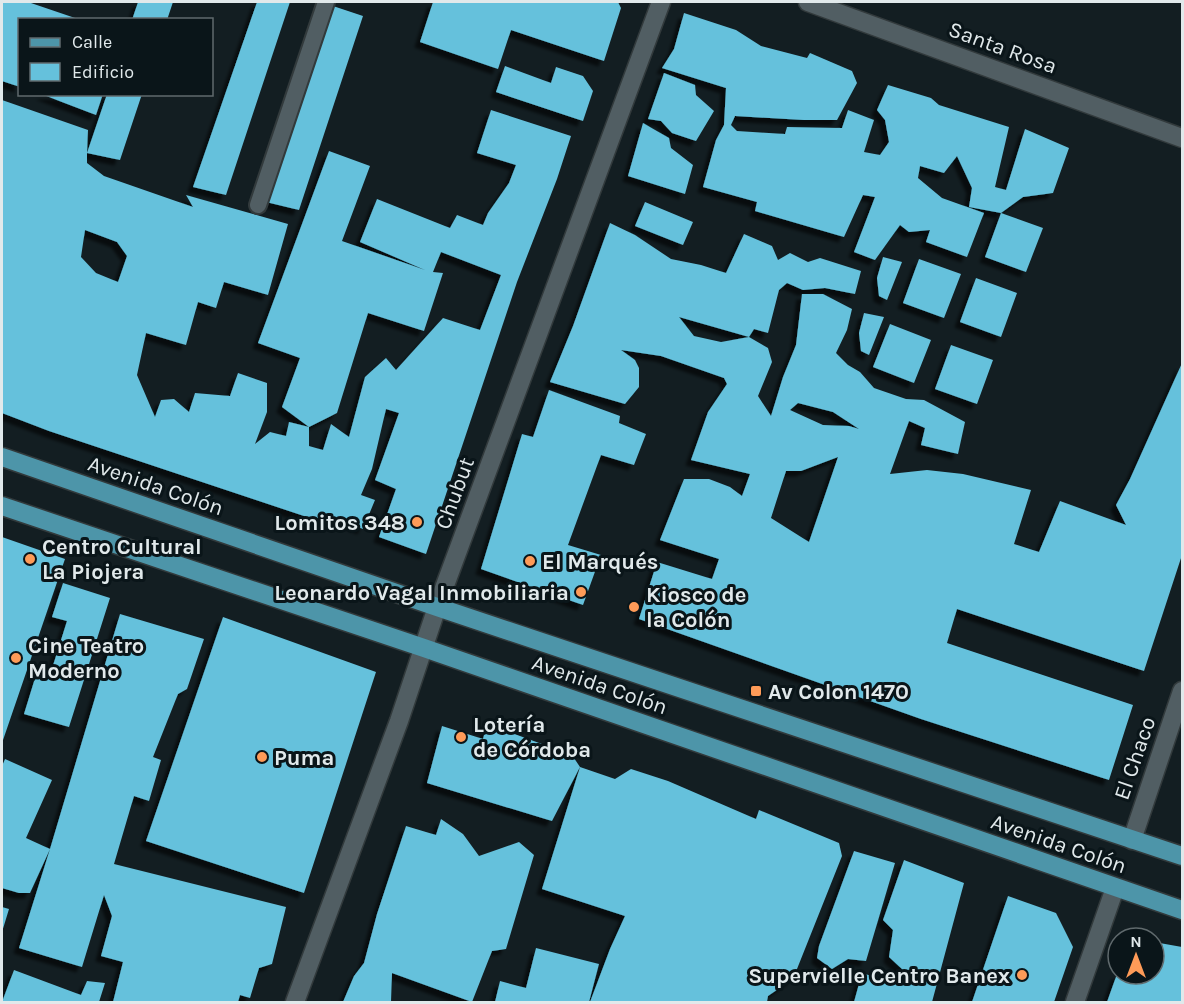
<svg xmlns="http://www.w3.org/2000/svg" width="1184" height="1004" viewBox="0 0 1184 1004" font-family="Karla,sans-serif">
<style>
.building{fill:#65c1dc;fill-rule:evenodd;filter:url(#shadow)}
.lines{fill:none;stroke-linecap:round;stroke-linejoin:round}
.lane-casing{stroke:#323a3c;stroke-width:20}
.street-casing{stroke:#323a3c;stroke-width:21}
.primary-casing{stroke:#323a3c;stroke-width:21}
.lane{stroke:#515e63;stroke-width:16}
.street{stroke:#515e63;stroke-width:18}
.primary{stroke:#4d95a9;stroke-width:18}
.poi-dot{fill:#fe9b58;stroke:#0a1519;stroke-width:2}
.labels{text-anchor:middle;stroke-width:6;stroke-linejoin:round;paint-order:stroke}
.street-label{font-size:22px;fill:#e1e9eb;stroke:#0a1519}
.poi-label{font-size:22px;font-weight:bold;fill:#e1e9eb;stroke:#0a1519;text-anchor:start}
</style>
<defs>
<filter id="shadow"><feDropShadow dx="-5.5" dy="5.5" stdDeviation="1.5" flood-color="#0009"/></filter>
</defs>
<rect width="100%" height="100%" fill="#131e22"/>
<path class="building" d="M2 2H28L78 19 20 20V87L2 81Z
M138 2H173L167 20H132Z
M257 2H290L226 195 193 187Z
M433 2H618L621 8 604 61 511 30 498 69 420 42Z
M333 6 363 16 299 210 266 202Z
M684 13 736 30 761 46 807 58 810 53 852 71 857 83 837 120H804L735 116 731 125 737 131 785 134 787 127 842 128 848 110 874 120 864 152 880 155 889 142 885 120 877 110 888 85 931 98 939 105 1009 127 995 187 1006 190 1025 129 1069 148 1053 193 1023 197 1001 213 969 207 972 188 957 156 944 173 920 166 918 178 942 198 984 213 967 257 926 242 930 230 909 232 900 225 875 260 854 252 875 197 863 195 844 237 755 211 757 202 703 187 716 140 724 125 726 88 662 68 674 49Z
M505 66 551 83 556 67 583 76 593 91 583 121 496 92Z
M664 73 695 85 696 95 714 111 696 141 672 133 661 121 648 119Z
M41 94H103L96 115Z
M107 94H142L120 160 87 153V163L104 176 193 207 186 195 288 224 268 295 224 282 216 308 198 302 186 345 146 333 137 375 155 417 161 400 174 399 189 412 195 393 230 396 238 373 267 383V412L255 444 270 432 286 436 289 422 309 427 282 407 300 358 258 343 329 151 370 166 342 241 425 270 360 242 377 199 450 228 457 215 483 225 488 213 509 183 516 165 477 153 491 110 571 136 557 179 517 282 426 554 379 537 396 489 375 480 399 413 386 409 372 469 361 495 375 500 363 529 343 521 328 524 49 431 2 413V100L88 130 87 153ZM85 230 117 242 127 256 118 282 96 273 81 257ZM441 252 501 275 480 330 443 318 396 370 386 358 365 377 349 437 331 424 323 450 309 446V427L337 413 368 313 424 331 443 273 433 272Z
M643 123 669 138 671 148 693 165 685 194 628 176Z
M645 202 693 222 683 245 635 226Z
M1001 213 1043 228 1026 272 985 257Z
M610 223 635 235 671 259 701 265 726 273 744 234 772 246 778 260 790 253 808 262 820 258 861 271 855 294 825 288 803 290 787 283 779 290 768 333 754 329 749 337 768 348 772 362 758 396 771 416 783 377 796 345 802 294H823L852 309 847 330 836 353 848 365 860 372 874 388 906 399 924 400 965 422 958 454 921 445 925 428 909 421 890 474 927 470 963 474 1031 490 1014 544 1039 552 1060 501 1126 525 1116 505 1130 479 1182 363V555L1144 671 957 609 947 643 1133 705 1109 780 921 719 639 619 657 562 712 579 719 559 660 540 684 479H709L730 487 742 496 750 474 691 460 708 412 727 384 724 378 661 356 621 350 635 360 639 368V387L625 404 550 382 573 326ZM679 317 749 337 721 342 694 336ZM798 403 833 412 859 429 849 426 823 425 790 410ZM838 457 809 542 771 518 786 471H801Z
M883 257 902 262 887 300 879 296 877 278Z
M919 259 961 274 944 318 903 303Z
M976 278 1017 293 1001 337 960 322Z
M864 313 884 317 869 355 861 351 859 333Z
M890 324 931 340 914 383 873 367Z
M951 345 993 360 977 404 935 389Z
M549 390 620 416 619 423 646 434 634 465 601 455 568 545 601 555 583 605 481 569 522 434 533 437Z
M2 537 65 559 2 743Z
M63 583 110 598 69 727 24 714 36 675H50L67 621 52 617Z
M120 614 204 639 187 689 178 694 153 757 161 760 149 801 134 796 114 864 286 907 272 964 259 968 250 998 240 995 238 1002H113L123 962 101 956 112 916 104 895 82 967 19 948 50 849 30 893H19L2 888V766L5 759 52 780 26 838 50 849Z
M223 617 376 672 304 893 146 841Z
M487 724 572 755 580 767 615 779 631 769 668 781 756 819 759 810 839 843 842 856 793 979 768 996 767 1002H590L610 949 625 916 542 889 580 767 552 821 427 783 442 726 483 739Z
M441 819 463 834 479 856 519 842 534 855 506 949 492 951 472 1002 392 973 391 1002H343L354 976 364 963 377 914 406 826 436 835Z
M854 851 895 863 866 961 848 959 832 969 817 958 819 946Z
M904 860 964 883 932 1002H854L862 973 901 985 902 969 889 957 893 930 883 920Z
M1008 896 1056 913 1073 947 1054 1002H972Z
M2 907 9 909 2 932Z
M1154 942 1182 947V1002H1107L1117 974H1154Z
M536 948 599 964 589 1002H495L500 981 526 988Z
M14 970 81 995 87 981 105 983 99 1002H2Z"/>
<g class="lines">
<g class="lane-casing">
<path id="lane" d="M258 205 326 2"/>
</g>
<g class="street-casing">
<path id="street" d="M808 2 1182 138
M1132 840 1182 691
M295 1002 399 721 437 607 661 2
M1075 1002 1115 888"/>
</g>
<g class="primary-casing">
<path id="primary" d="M2 457 437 607 1182 856
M2 506 424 648 1182 910"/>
</g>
<use href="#lane" class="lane"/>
<use href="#street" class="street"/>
<use href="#primary" class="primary"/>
</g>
<g class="poi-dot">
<circle cx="417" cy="522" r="6"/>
<circle cx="30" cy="559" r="6"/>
<circle cx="530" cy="561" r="6"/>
<circle cx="581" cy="592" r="6"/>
<circle cx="634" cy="607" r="6"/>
<circle cx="16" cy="658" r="6"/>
<rect x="750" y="685" width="12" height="12" rx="3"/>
<circle cx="461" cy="737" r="6"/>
<circle cx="262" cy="757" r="6"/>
<circle cx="1022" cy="975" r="6"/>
</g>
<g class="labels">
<g class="street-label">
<text transform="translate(1003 47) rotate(20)" y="8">Santa Rosa</text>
<text transform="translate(156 485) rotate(19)" y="8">Avenida Colón</text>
<text transform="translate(454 493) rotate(-70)" y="8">Chubut</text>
<text transform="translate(600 684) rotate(19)" y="8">Avenida Colón</text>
<text transform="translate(1134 758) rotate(-71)" y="8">El Chaco</text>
<text transform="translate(1059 843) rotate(19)" y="8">Avenida Colón</text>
</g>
<g class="poi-label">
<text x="405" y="530" text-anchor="end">Lomitos 348</text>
<text x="42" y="554">Centro Cultural<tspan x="42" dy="25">La Piojera</tspan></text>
<text x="542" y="569">El Marqués</text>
<text x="569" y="600" text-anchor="end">Leonardo Vagal Inmobiliaria</text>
<text x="646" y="602">Kiosco de<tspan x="646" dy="25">la Colón</tspan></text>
<text x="28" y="653">Cine Teatro<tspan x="28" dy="25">Moderno</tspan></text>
<text x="768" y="699">Av Colon 1470</text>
<text x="473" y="732">Lotería<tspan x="473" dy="25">de Córdoba</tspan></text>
<text x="274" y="765">Puma</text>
<text x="1010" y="983" text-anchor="end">Supervielle Centro Banex</text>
</g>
</g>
<rect width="1184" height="1004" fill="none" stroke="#e1e9eb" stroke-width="6"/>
<rect x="18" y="18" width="195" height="78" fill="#0a1519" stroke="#606a6d" stroke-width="1.5"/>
<rect x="30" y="38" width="30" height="9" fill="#4d95a9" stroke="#606a6d" stroke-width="1.5"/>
<text x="72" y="48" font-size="18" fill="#e1e9eb">Calle</text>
<rect x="30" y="63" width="30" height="18" fill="#65c1dc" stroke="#606a6d" stroke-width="1.5"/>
<text x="72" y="78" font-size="18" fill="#e1e9eb">Edificio</text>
<g transform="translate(1136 956)"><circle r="28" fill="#0a1519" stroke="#606a6d" stroke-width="1.5"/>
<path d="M0-4.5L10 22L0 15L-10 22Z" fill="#fe9b58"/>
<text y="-9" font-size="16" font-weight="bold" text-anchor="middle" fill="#e1e9eb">N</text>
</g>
</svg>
